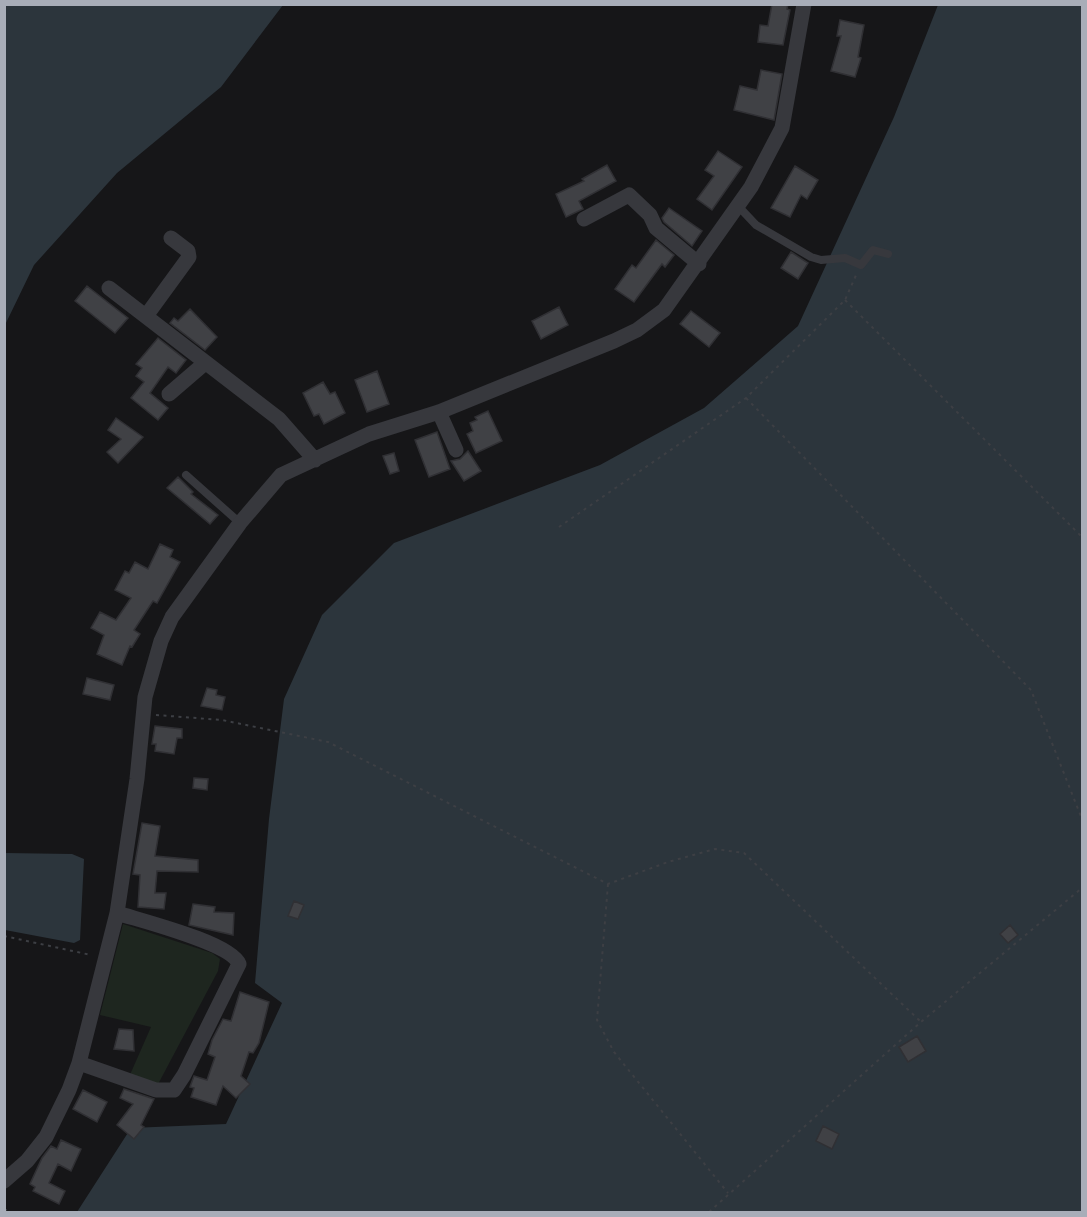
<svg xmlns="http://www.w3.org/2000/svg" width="1087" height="1217" viewBox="0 0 1087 1217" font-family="Karla,sans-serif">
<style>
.green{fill:#1e261f}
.water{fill:#2c353c}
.building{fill:#404145;stroke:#303034;stroke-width:1.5}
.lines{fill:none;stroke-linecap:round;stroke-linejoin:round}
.path{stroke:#3d3f44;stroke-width:2;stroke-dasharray:3 4.5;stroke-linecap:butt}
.service{stroke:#37383d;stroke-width:8}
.minor{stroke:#37383d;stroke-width:15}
</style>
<rect width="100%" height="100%" fill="#161618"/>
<path class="green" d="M123 924 212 953 220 959 218 971 156 1088 129 1077 151 1027 100 1015Z"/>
<path class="water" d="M5 4 283 5 221 87 117 173 34 265 5 325Z
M938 5H1082V1212H77L131 1128 226 1124 282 1003 255 983 269 819 284 699 322 615 394 543 600 465 704 408 798 326 894 117Z
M5 853 72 854 84 859 80 940 74 943 5 930Z"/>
<path class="building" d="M772 4H788L787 9 790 10 783 45 758 42 760 25 768 26Z
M840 20 864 25 858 57 861 58 855 77 831 71 841 36H837Z
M761 70 782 74 774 120 734 110 740 86 757 90Z
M718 151 742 167 712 210 697 199 714 176 705 170Z
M607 165 616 181 579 201 583 209 566 217 556 194 584 181 582 179Z
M795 166 818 180 807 199 801 195 790 217 771 208Z
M669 208 702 231 692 246 664 222 662 218Z
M656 240 674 255 665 267 662 264 634 302 615 289 632 265 636 268Z
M791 252 808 263 798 279 781 268Z
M87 286 128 318 115 333 75 301Z
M559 307 568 325 541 339 532 321Z
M190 309 217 337 205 350 170 323 174 318 178 321Z
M691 311 720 333 709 347 680 324Z
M158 338 186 360 176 373 168 367 150 393 168 408 158 420 131 398 144 382 136 376 142 368 136 364Z
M377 371 389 404 367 412 355 380Z
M323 382 330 394 335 392 345 413 324 424 319 414 314 416 303 393Z
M488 411 502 441 476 453 467 434 473 431 470 423 477 420 475 417Z
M116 418 143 437 118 463 107 452 121 439 108 430Z
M437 432 450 469 429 477 415 440Z
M468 451 481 471 464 481 451 461 460 459Z
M394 453 399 471 390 474 383 456Z
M178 477 193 492 191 494 218 515 210 524 167 488Z
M160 544 173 550 170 557 180 562 157 603 153 601 134 630 140 634 132 647 130 646 122 665 97 654 104 635 91 628 100 612 116 620 131 598 115 590 125 571 129 573 135 562 148 569Z
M87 678 114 685 110 700 83 694Z
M207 688 217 690 216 695 225 697 222 710 201 706Z
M155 726 182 729V738H177L174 754 155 751 156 744H152Z
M194 778 208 779 207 790 193 788Z
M142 823 160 826 155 856 198 860V872L157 871 155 893H166L164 909 138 907 140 875 133 874Z
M294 901 304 905 298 919 288 916Z
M193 904 215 907 214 912 234 913 233 935 189 925Z
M1010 925 1018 935 1008 943 1000 934Z
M240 992 269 1002 259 1043 253 1053 249 1052 241 1076 250 1084 236 1098 223 1086 216 1105 191 1097 194 1088 190 1087 194 1076 207 1080 215 1057 208 1054 212 1040 223 1019 231 1021Z
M119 1029 133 1030 134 1051 114 1049Z
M917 1036 926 1051 908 1062 899 1047Z
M124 1089 154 1099 141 1125 144 1127 134 1139 117 1125 133 1104 120 1098Z
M83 1090 107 1102 97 1122 73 1109Z
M823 1126 839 1134 832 1149 816 1141Z
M61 1140 81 1149 71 1171 58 1164 49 1183 65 1191 59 1204 33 1191 35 1187 30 1184 42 1158 51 1146 57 1149Z"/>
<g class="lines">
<path class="path" d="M845 300 1082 537
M746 398 1031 690 1082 819
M559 527 746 398 845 300 857 273
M156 715 222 720 328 742 608 884 668 862 715 849 744 853 921 1022
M608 884 597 1020 614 1052 728 1193
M4 936 91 955
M4 1209 10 1212
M709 1212 921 1022 1082 888"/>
<path class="service" d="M739 207 756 225 811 257 821 260 845 258 861 265 873 250 888 254
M186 475 240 523"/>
<path class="minor" d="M584 219 629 195 650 215 656 228 699 264
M109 288 279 419 315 460
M146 316 189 257 188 251 171 238
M169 394 205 363
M439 412 456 450
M79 1063 156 1090H174L184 1075 239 964C231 943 142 921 117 913
M4 1181 27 1161 46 1137 69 1090 79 1063 117 913 137 779 145 697 161 641 172 617 240 523 281 475 369 434 439 412 614 341 637 330 664 310 751 187 782 128 804 4"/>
</g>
<rect width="1087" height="1217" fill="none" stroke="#a8adb8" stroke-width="12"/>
</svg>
